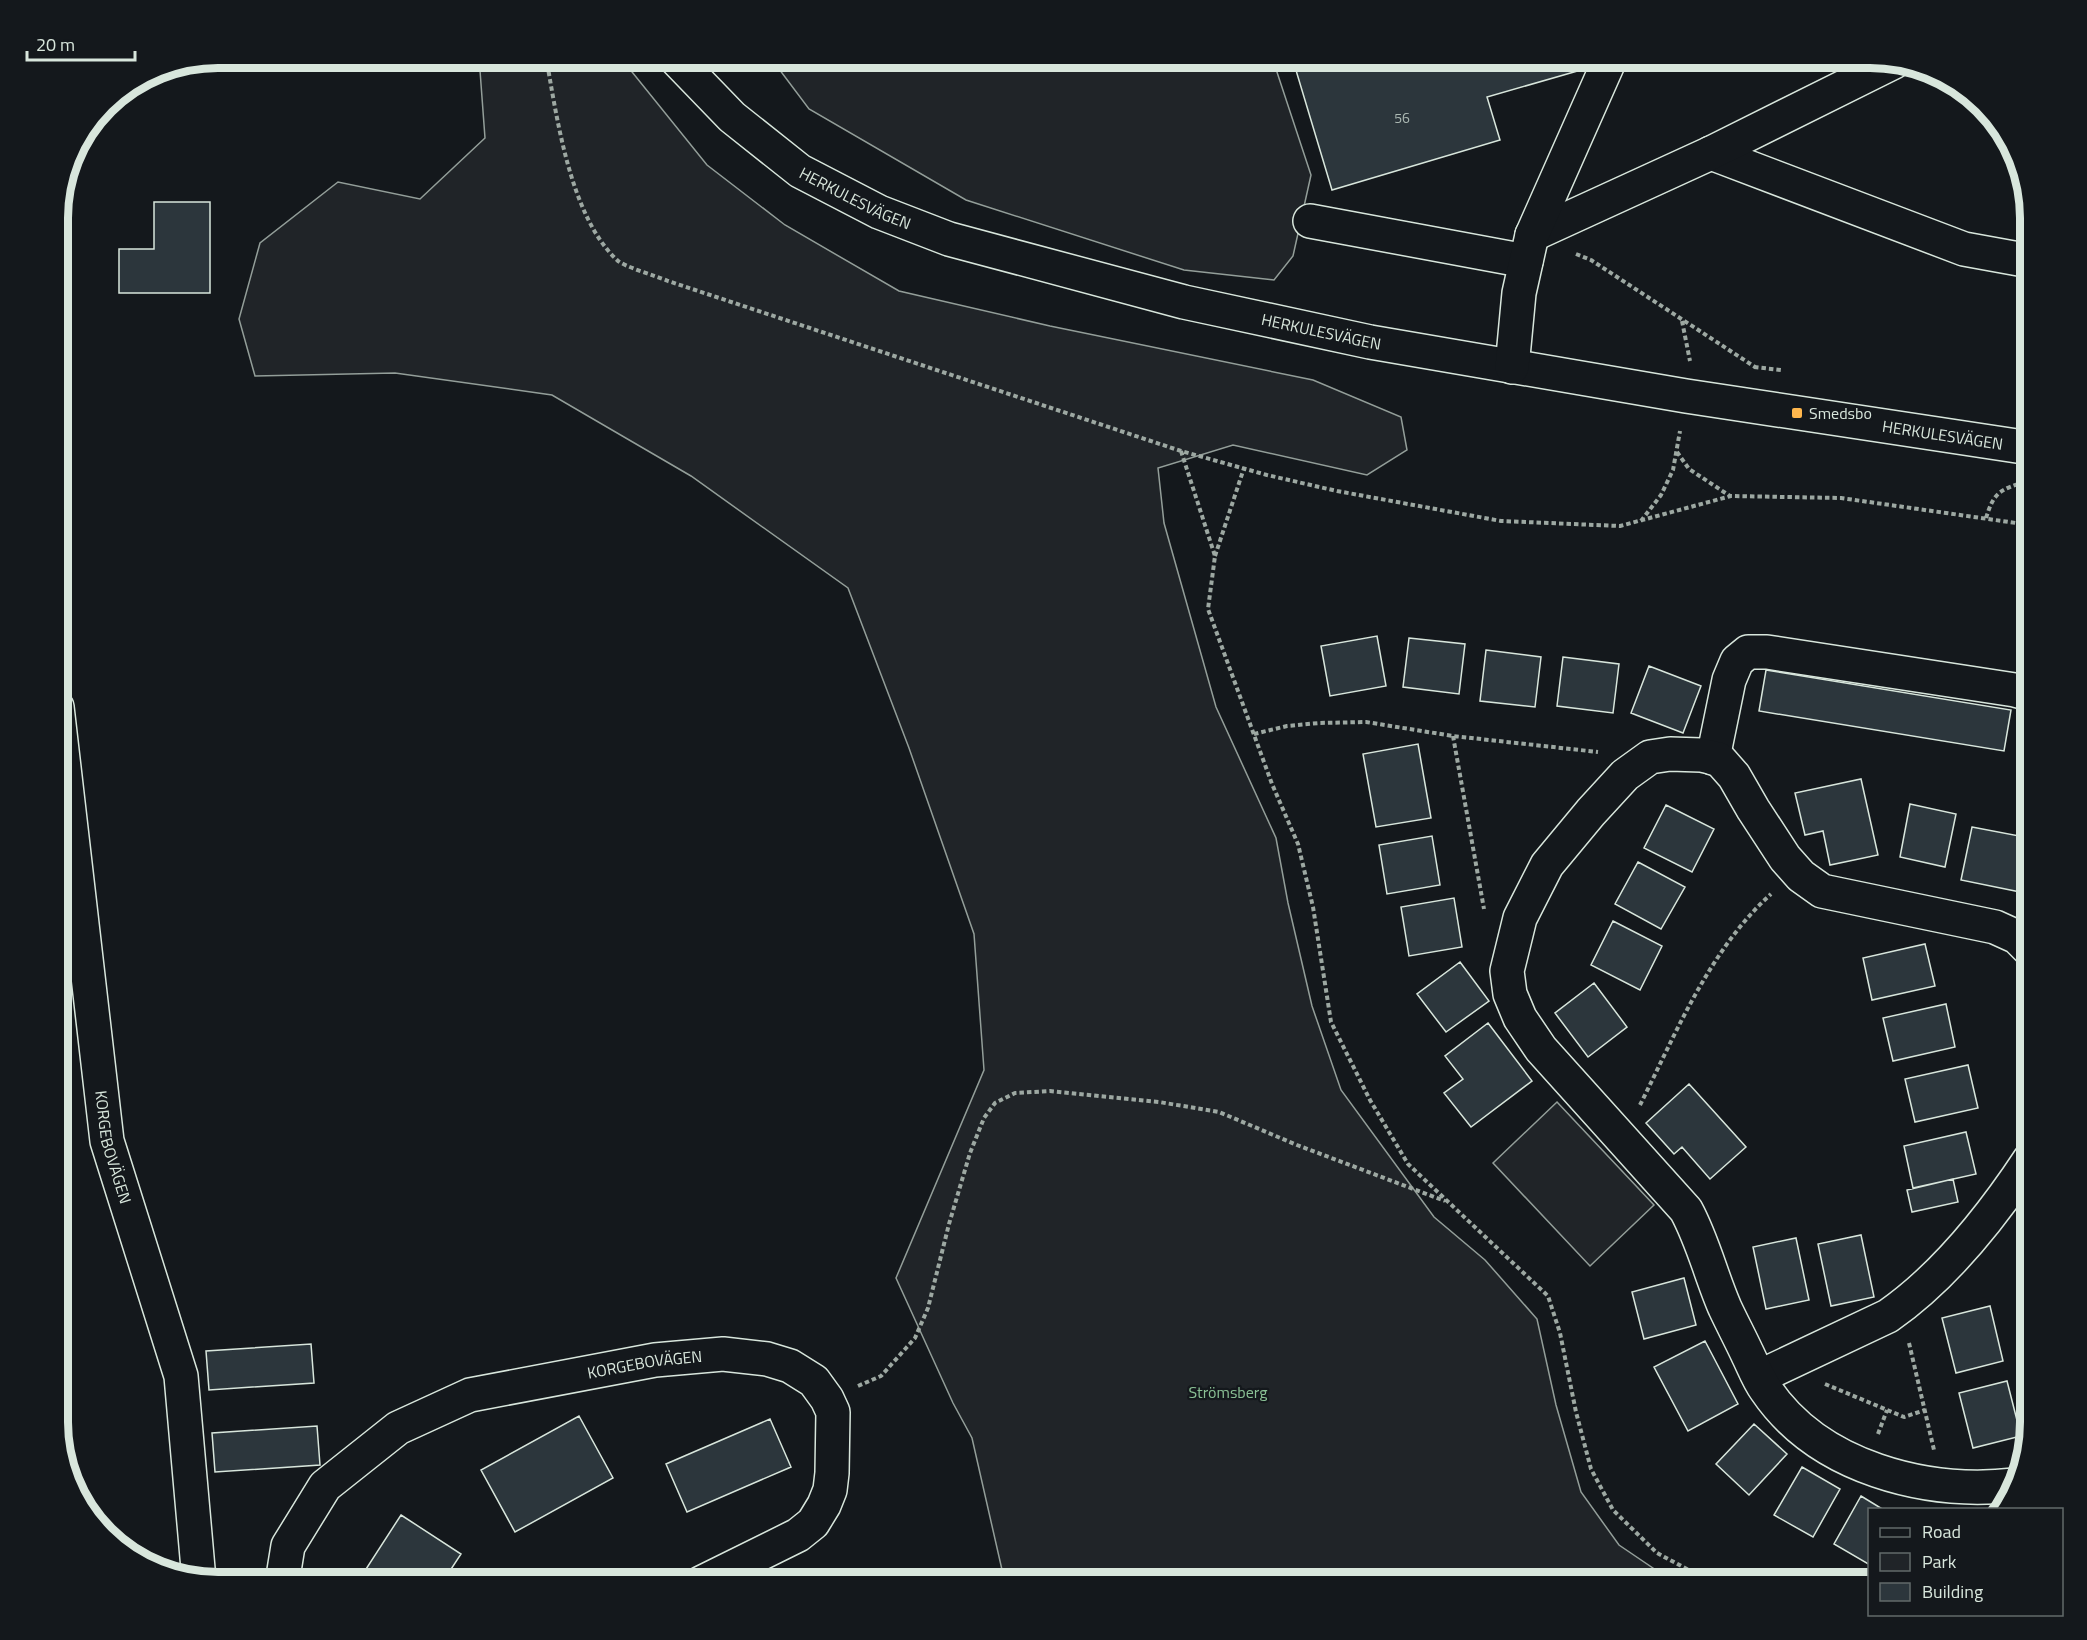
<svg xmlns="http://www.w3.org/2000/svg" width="2087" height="1640" viewBox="0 0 2087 1640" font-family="'Titillium Web',sans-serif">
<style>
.green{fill:#202428;stroke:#939e99;stroke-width:1.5}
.building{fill:#2c363c;stroke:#d8e6dc;stroke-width:1.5}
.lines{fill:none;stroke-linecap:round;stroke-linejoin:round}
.minor-casing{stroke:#d8e6dc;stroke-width:36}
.path{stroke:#9da8a2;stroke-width:4;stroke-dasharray:4.5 3;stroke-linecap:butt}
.minor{stroke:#14181c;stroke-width:33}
.poi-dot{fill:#ffb74d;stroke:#14181c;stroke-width:2}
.labels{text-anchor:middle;stroke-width:4.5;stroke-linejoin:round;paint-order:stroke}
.number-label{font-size:14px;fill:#adbab4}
.street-label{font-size:16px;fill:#d8e6dc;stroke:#14181c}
.poi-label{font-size:16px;fill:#d8e6dc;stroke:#14181c;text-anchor:start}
.park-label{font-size:16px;fill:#8ac095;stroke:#14181c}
.rim{fill:none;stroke:#d8e6dc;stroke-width:8}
</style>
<rect width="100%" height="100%" fill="#14181c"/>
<path class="green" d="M479 57H620L707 165 785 225 899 291 1050 326 1313 380 1401 417 1407 450 1367 475 1233 445 1158 468 1164 523 1216 707 1276 838 1288 903 1312 1006 1341 1090 1434 1217 1485 1260 1537 1319 1556 1405 1581 1492 1619 1545 1675 1583H1005L972 1438 953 1403 896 1278 984 1070 974 934 909 748 848 588 691 476 552 395 395 373 255 376 239 319 260 243 338 182 420 199 485 138Z
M770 57H1272L1311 175 1293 256 1274 280 1184 270 966 200 809 109Z
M1557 1102 1654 1205 1590 1266 1493 1163Z"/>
<path class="building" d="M1292 57H1576L1581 70 1487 97 1500 140 1332 190Z
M154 202H210V293H119V249H154Z
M1377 636 1386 686 1330 696 1321 646Z
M1409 638 1465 644 1459 694 1403 687Z
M1486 650 1541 657 1535 707 1480 701Z
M1563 657 1619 664 1613 713 1557 706Z
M1649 666 1701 686 1683 733 1631 713Z
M1766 670 2011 710 2004 751 1759 711Z
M1418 744 1431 818 1376 827 1363 754Z
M1861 779 1878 855 1830 865 1823 831 1805 835 1795 793Z
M1910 804 1956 814 1945 867 1900 857Z
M1666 805 1714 829 1692 872 1644 848Z
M1972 827 2030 838V894L1961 880Z
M1432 836 1440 885 1387 894 1379 845Z
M1638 862 1685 887 1661 929 1615 904Z
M1454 898 1462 947 1409 956 1401 907Z
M1613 921 1662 946 1640 990 1591 965Z
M1925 944 1935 986 1872 1000 1863 958Z
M1460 962 1489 1001 1446 1032 1417 994Z
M1594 983 1627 1027 1588 1057 1555 1013Z
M1946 1004 1955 1047 1893 1061 1883 1018Z
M1488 1023 1532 1081 1471 1127 1444 1093 1463 1079 1445 1056Z
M1968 1065 1978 1108 1915 1122 1905 1079Z
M1689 1084 1746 1147 1710 1179 1682 1147 1674 1154 1646 1123Z
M1966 1132 1976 1174 1913 1188 1904 1146Z
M1953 1179 1958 1202 1912 1212 1907 1190Z
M2030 1229V1248L2021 1242Z
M1861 1235 1874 1297 1831 1306 1818 1244Z
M1796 1238 1809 1300 1766 1309 1753 1247Z
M1684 1278 1696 1325 1644 1339 1632 1292Z
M1990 1306 2003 1361 1956 1373 1942 1318Z
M1705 1341 1738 1404 1688 1431 1654 1367Z
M311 1344 314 1383 209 1390 206 1351Z
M2007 1381 2021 1436 1973 1448 1959 1393Z
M579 1416 613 1478 515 1532 481 1470Z
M770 1419 791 1467 687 1512 666 1464Z
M1754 1424 1787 1454 1749 1495 1716 1464Z
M317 1426 320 1465 215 1472 212 1433Z
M1802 1467 1840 1489 1813 1537 1774 1515Z
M1861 1496 1884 1510H1870V1565L1834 1544Z
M401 1515 461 1554 442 1583H357Z
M249 1569 250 1583H217L216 1572Z"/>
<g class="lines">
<g class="minor-casing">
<g id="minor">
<path id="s1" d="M674 57 732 117 800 171 879 212 949 239 1184 302 1370 342 1686 396 2030 448"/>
<path d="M1711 153 1964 249 2030 261"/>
<path d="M1310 221 1526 261"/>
<path d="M1532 235 1711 153 1894 62"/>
<path d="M1512 367 1519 293 1532 235 1611 57"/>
<path id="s2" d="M57 707 107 1141 181 1376 199 1580"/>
<path d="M1713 758 1729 680 1737 661 1748 652H1767L2015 690 2030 694"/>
<path d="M1759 1377 1888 1316C1944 1277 1993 1215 2030 1159"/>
<path d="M2015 1485C1926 1495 1819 1468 1766 1390 1758 1379 1753 1365 1747 1353 1740 1338 1732 1323 1725 1308 1711 1276 1703 1241 1686 1210L1541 1049 1520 1018 1510 994 1507 971 1520 918 1547 865 1591 812 1625 775 1650 757 1670 754 1701 755 1719 759 1734 776 1753 809 1785 858 1801 876 1822 891 1995 927 2017 937 2030 950"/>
<path id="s3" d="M282 1583 288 1546 325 1486 398 1428 470 1395 655 1360 723 1354 767 1359 790 1366 814 1381 827 1399 833 1412 832 1473 830 1490 824 1505 813 1523 798 1535 701 1583"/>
</g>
</g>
<path class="path" d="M546 57C557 118 570 216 617 260 624 267 657 276 668 281L1181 451 1267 475 1337 491 1501 521 1620 526 1731 496 1841 498 2030 525
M1576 254 1591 260 1755 367
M1682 321 1690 361
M1754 367 1781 370
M1181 451 1215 556 1208 609 1272 784 1298 844 1313 907 1331 1022 1370 1100 1408 1164 1548 1296 1560 1333 1576 1412 1591 1469 1613 1510 1657 1553 1713 1583
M1677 452 1689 469 1730 496
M1986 518C1993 496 1997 491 2018 484
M1641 521 1661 495 1673 470 1680 431
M1215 556 1244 468
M1254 734 1287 726 1319 723 1366 722 1453 736 1598 752
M1453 736 1484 909
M1640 1105C1676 1033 1710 949 1771 894
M1909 1343 1934 1450
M1825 1384 1904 1417 1925 1410
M858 1386 881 1376 915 1338 928 1308 949 1224 970 1153 984 1118 995 1103 1015 1093 1050 1091 1159 1102 1219 1112 1297 1145 1445 1201
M1878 1434 1887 1410"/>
<use href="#minor" class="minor"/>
</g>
<rect class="poi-dot" x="1791" y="407" width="12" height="12" rx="3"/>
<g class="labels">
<g class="number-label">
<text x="1402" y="123">56</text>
</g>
<g class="street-label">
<text dy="6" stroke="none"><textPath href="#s1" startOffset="232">HERKULESVÄGEN</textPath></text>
<text dy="6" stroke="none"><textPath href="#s1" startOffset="718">HERKULESVÄGEN</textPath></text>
<text dy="6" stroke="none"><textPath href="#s1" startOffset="1348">HERKULESVÄGEN</textPath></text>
<text dy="6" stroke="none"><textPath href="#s2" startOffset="444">KORGEBOVÄGEN</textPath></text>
<text dy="6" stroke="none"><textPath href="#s3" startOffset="458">KORGEBOVÄGEN</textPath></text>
</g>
<g class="poi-label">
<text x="1809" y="419">Smedsbo</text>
</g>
<g class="park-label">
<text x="1228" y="1398">Strömsberg</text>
</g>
</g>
<path d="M0 0H2087V1640H0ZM218 68H1870A150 150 0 0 1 2020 218V1422A150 150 0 0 1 1870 1572H218A150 150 0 0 1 68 1422V218A150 150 0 0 1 218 68Z" fill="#14181c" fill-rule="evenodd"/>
<path class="rim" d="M218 68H1870A150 150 0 0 1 2020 218V1422A150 150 0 0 1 1870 1572H218A150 150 0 0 1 68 1422V218A150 150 0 0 1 218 68Z"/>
<rect x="1868" y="1508" width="195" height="108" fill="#14181c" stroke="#626a69" stroke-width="1.5"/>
<rect x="1880" y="1528" width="30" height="9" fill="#14181c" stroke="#626a69" stroke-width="1.5"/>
<text x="1922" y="1538" font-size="18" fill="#d8e6dc">Road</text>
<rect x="1880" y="1553" width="30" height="18" fill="#202428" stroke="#626a69" stroke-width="1.5"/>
<text x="1922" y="1568" font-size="18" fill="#d8e6dc">Park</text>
<rect x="1880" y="1583" width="30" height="18" fill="#2c363c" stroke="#626a69" stroke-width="1.5"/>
<text x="1922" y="1598" font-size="18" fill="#d8e6dc">Building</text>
<path d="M27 51v9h108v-9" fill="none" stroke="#d8e6dc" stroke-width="3"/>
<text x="36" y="51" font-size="18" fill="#d8e6dc" stroke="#14181c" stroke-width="4.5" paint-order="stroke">20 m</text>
</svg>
